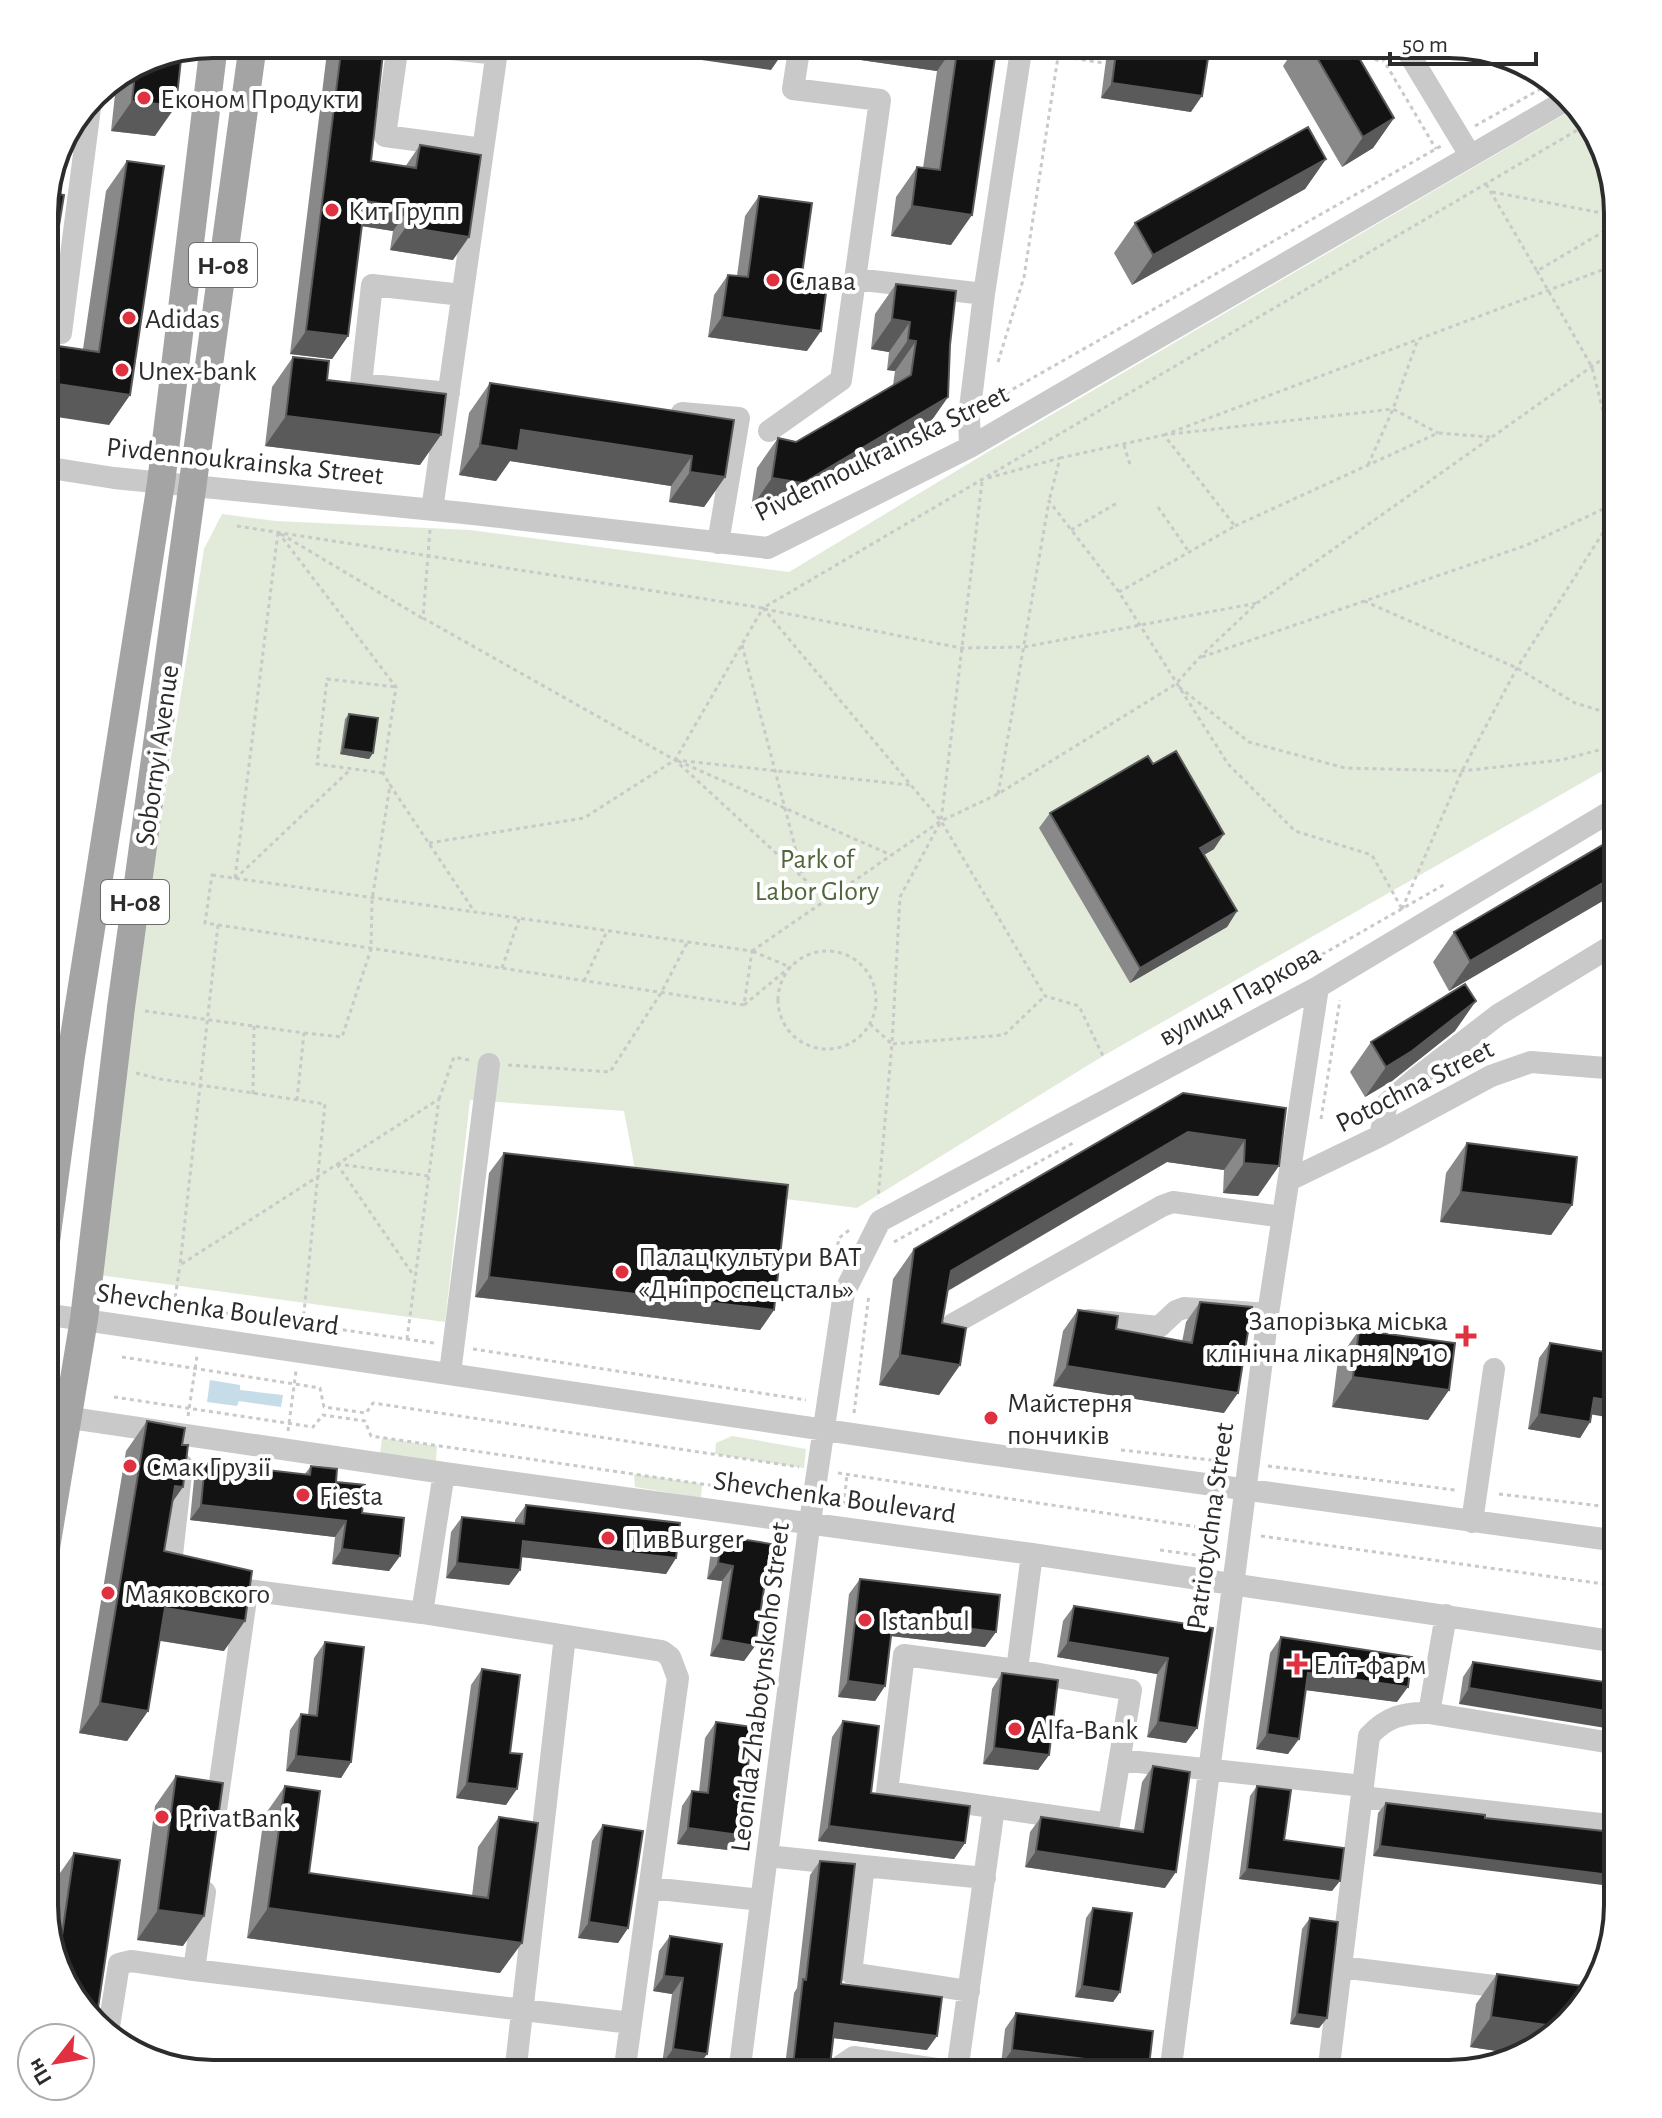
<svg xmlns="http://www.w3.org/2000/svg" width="1662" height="2118" viewBox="0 0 1662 2118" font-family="'Alegreya Sans',sans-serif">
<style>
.green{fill:#e2ead9}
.water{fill:#c6dce9}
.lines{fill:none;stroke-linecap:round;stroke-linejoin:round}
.path{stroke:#c9c9c9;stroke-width:3;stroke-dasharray:4 4;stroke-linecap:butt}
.minor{stroke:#c9c9c9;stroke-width:22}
.major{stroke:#a4a4a4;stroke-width:28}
.wall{fill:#898989}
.shaded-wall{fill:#5a5a5a}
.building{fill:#131313;stroke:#5a5a5a;stroke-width:2}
.poi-dot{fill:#e03140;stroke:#fff;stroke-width:3}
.labels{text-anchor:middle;stroke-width:8;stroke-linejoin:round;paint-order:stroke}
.shield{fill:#fff;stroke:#6b6b6b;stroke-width:2}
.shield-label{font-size:26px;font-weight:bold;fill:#2c2c2c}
.poi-label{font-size:28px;fill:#2c2c2c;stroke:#fff;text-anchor:start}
.street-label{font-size:28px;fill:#2c2c2c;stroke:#fff}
.park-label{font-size:28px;fill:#50663b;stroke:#fff}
.rim{fill:none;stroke:#2c2c2c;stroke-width:4}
</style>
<rect width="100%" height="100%" fill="#fff"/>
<path class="green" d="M1577 107 1590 119 1618 213V762L1103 1056 857 1208 637 1180 624 1111 470 1100 445 1322 99 1275 131 1009 204 549 222 514 276 521 470 530 789 572 986 453Z
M732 1436 806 1449 804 1468 715 1454 716 1443Z
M382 1438 437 1446 436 1461 380 1454Z
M634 1474 702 1484 701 1498 635 1487Z"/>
<path class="water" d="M210 1380 240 1385V1390L283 1395 281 1407 239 1401 237 1406 207 1402Z"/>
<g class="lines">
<path class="path" d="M1374 44 1436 149
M1352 52 1383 62
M1042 56 1058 58
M1058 56 1104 63
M1475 126 1551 83
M1486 184 1537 271 1618 223
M1492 192 1618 216
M1537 271 1592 367 1618 471
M998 362 1024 277 1060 44
M992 401 1441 146
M1171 434 1393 409 1438 433
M1164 435 1618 264
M1124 445 1131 468
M1060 458 1164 435 1235 526 1119 592
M1368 465 1393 409 1418 339
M988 478 1060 458 1049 501
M982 482 941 821 900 897 892 1044 1004 1035 1045 996
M1158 507 1189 552
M237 526 763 608 1591 122
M1235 526 1438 433 1490 437
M430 530 423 618 675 760 827 900
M1071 530 1117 503
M278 532 396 687 383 773 390 785
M281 534 422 618
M1364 601 1517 668 1575 703 1618 716
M764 609 961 648 1024 647 1257 603
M742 645 803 877
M1202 657 1527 545 1618 502
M1179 687 1249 742 1345 768 1462 771 1561 760 1618 745
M675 760 910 785
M678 761 891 855
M383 773 317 764 327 679 396 687
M998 794 1049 501 1119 592 1228 764 1295 831 1372 855 1402 909
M429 843 584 818 675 760 763 608 941 821 1045 996 1079 1006 1103 1056
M212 875 752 951 744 1005 205 923Z
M235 878 278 532
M235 879 351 769
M1402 909 1462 771 1517 668 1618 509
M218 925 180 1265 439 1099 407 1339
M752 951 941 821 998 794 1176 684 1199 658 1257 603 1618 348
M778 1000a49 49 0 1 1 98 0a49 49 0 1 1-98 0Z
M502 968 519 919
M584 981 607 931
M44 990 59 993
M744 1005 790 967 752 951
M145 1011 304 1033 297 1100
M870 1024 892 1044 878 1198
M1190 1030 1447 883
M304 1033 342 1037 371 949 372 900 390 785 474 911
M508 1065 610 1072 661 993 687 943
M136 1073 160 1079 325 1104 302 1332
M253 1094 254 1026
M439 1099 454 1057 469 1060
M1321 1119 1340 1000
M337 1164 414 1276
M337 1164 429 1176
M894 1242 1073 1143
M835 1261 839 1238 852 1228
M129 1299 434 1343
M174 1305 180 1265
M473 1349 806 1400
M122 1357 320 1388 324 1407 366 1413 373 1403 799 1467
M114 1397 313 1427 323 1415 365 1421 371 1436 792 1497
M854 1413 869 1294
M188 1416 197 1356
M288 1431 296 1371
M1121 1450 1229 1462
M1268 1466 1455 1490
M838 1473 1218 1530
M1499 1494 1618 1508
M835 1503 935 1518
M844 1505 847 1474
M1261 1536 1618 1586
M1160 1550 1216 1558"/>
<path class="minor" d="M398 44 385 136 483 149
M406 44 497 54
M1403 44 1470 155
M855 279 984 294
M44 331 61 333 91 100
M449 393 361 384 372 285 462 295
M682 413 739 418 718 543
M769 431 841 380 880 100 793 89 800 44
M970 447 969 416 984 294 1022 44
M44 467 114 478 464 513 768 548 970 447 1568 99
M432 510 498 44
M1380 1136 1387 1103 1415 1079 1498 1015 1618 942
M1289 1180 1380 1136 1491 1076 1531 1062 1618 1069
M44 1314 967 1451 1618 1541
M1089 1320 1159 1327 1176 1311 1184 1308 1268 1314
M953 1324 1162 1206 1173 1202 1283 1217
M450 1373 489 1064
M44 1414 444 1473 1032 1554 1618 1642
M182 1465 171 1564 183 1576
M1472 1522 1494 1369
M247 1590 422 1613 662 1651 670 1657 678 1678 624 2074
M422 1613 444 1473
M904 1655 1017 1670 1131 1690 1109 1824 887 1792Z
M1017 1670 1032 1554
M1429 1713 1446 1615
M1120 1760 1363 1786
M1362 1797 1618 1826
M216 1810 246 1599
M767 1856 864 1866 851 1973 969 1991
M864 1866 985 1878
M650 1888 761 1900
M1341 1967 1518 1989
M194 1970 631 2023
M108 2033 119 1964 131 1961 194 1970 205 1892
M957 2072 994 1808
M515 2074 565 1636
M739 2074 808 1535 844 1293 880 1221 1318 987 1618 807
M841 2074 842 2065 854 2057 971 2074
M1170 2074 1268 1314 1318 987
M1328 2074 1369 1736C1386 1717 1404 1712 1429 1713L1618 1744"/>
<path class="major" d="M44 1256 71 1056 161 483 214 44
M44 1560 84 1319 121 1007 253 44"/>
</g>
<path class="wall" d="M328 44H384L371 161 405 167 420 145 453 260 390 250 393 231 362 226 348 336 332 359 290 354Z
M820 44H997L951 245 891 236 896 197 917 167 923 168 937 71 819 54Z
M1298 44H1351L1394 118 1373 148 1342 167 1283 66Z
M1117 45 1191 112 1101 98 1106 60Z
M148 57 155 136 111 131 117 76Z
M1326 159 1305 189 1132 285 1114 253 1135 223Z
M127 161 130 395 109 425 83 349 106 191Z
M759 196 801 281 807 351 708 337 714 295 728 275 737 276 745 216Z
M896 284 950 345 948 397 927 427 782 513 751 508 757 468 778 438 796 442 893 385 895 371 887 370 889 352 871 349 875 314Z
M293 357 327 380 420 465 265 446 272 387Z
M490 383 734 420 725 477 704 507 669 502 671 486 510 461 496 481 459 475 469 413Z
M349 714 373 753 369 759 340 754 345 719Z
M1153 764 1214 849 1204 855 1237 911 1227 927 1130 983 1039 828 1050 813Z
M1618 836V892L1449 991 1433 962 1454 932Z
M1455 1031 1392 1081 1365 1097 1350 1072 1371 1042Z
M1286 1108 1258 1196 1223 1193 1224 1170 1167 1162 948 1291 942 1323 960 1365 939 1395 879 1385 893 1279 914 1249Z
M1467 1143 1572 1205 1551 1235 1440 1222 1446 1173Z
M504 1153 774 1310 760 1330 475 1297 489 1173Z
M1200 1302 1224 1413 1053 1386 1063 1331 1078 1310 1116 1329 1182 1342 1186 1322Z
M1359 1330 1449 1390 1428 1420 1332 1407 1338 1360Z
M1550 1343 1592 1415 1590 1422 1580 1438 1528 1429 1539 1358Z
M147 1421 172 1502 164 1551 224 1651 160 1641 148 1711 127 1741 79 1733 126 1451Z
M205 1463 304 1475 311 1466 336 1482 400 1556 389 1571 332 1564 335 1537 190 1520 194 1479Z
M526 1505 676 1558 666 1574 522 1557 520 1570 509 1585 446 1578 451 1532 462 1517 515 1523V1520Z
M722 1536 771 1544 755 1646 744 1661 710 1656 722 1581 707 1579 711 1551Z
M860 1579 996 1632 985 1647 891 1636 885 1686 875 1701 838 1697 849 1594Z
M1074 1606 1213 1628 1186 1743 1147 1737 1157 1674 1057 1657 1063 1621Z
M1281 1637 1397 1702 1306 1690 1288 1754 1256 1749 1270 1653Z
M325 1642 351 1762 341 1778 286 1771 290 1730 301 1714 308 1715 314 1658Z
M1473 1662 1618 1684 1459 1704 1463 1677Z
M482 1669 510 1753 506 1805 456 1798 471 1685Z
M1002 1673 1049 1755 1038 1770 983 1764 992 1689Z
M843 1721 871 1793 965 1843 954 1859 818 1841 832 1737Z
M716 1722 728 1850 677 1844 682 1806 692 1791 699 1792 705 1738Z
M1153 1766 1165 1888 1025 1867 1030 1832 1041 1817 1134 1831 1142 1782Z
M176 1776 183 1946 137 1940 155 1806Z
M285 1786 309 1873 472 1896 478 1847 499 1817 500 1973 247 1938 264 1816Z
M1257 1786 1284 1840 1332 1891 1239 1879 1250 1796Z
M1386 1803 1485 1815 1373 1856 1378 1813Z
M603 1825 628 1928 618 1943 578 1938 592 1841Z
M74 1853 72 1999 48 1919 53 1883Z
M820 1861 841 1984 927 2050 833 2038 829 2074H784L794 1993 797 1988 810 1875Z
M1093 1908 1120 1992 1113 2002 1075 1997 1086 1918Z
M1310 1918 1327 2018 1319 2028 1290 2024 1302 1929Z
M670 1936 707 2054 696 2069 662 2064 672 1994 653 1991 659 1951Z
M1497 1974 1543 2046 1517 2054 1470 2047 1476 2004Z
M1016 2013 1148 2074H1069L1001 2065 1005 2029Z"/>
<path class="shaded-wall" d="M591 44H789L771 70Z
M825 44H956L937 71 819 54Z
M1112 83 1202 96 1191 112 1101 98Z
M132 101 176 106 155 136 111 131Z
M1394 118 1373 148 1342 167 1363 137Z
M1326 159 1305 189 1132 285 1153 255Z
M365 201 409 208 393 231 348 224Z
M912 206 972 215 951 245 891 236Z
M406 227 469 237 453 260 390 250Z
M44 236 57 238 44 257Z
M722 317 821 331 807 351 708 337Z
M892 319 910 322 889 352 871 349Z
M306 331 348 336 332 359 290 354Z
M908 340 916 341 895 371 887 370Z
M44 382 130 395 109 425 44 415Z
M948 397 927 427 782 513 751 508 772 478Z
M286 416 441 435 420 465 265 446Z
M521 430 692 456 671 486 510 461 496 481 459 475 480 445Z
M690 472 725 477 704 507 669 502Z
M343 749 373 753 369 759 340 754Z
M1224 834 1214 849 1190 863 1200 848Z
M1618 874V892L1449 991 1470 961Z
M1237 911 1227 927 1130 983 1140 968Z
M1476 1001 1455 1031 1392 1081 1365 1097 1386 1067Z
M1188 1132 1245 1140 1224 1170 1167 1162 930 1301 951 1271Z
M1244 1163 1279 1166 1258 1196 1223 1193Z
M1461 1192 1572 1205 1551 1235 1440 1222Z
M489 1277 774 1310 760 1330 475 1297Z
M900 1355 960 1365 939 1395 879 1385Z
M1067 1366 1238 1393 1224 1413 1053 1386Z
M1353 1377 1449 1390 1428 1420 1332 1407Z
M1594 1398 1618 1402V1419L1583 1413Z
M1539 1414 1590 1422 1580 1438 1528 1429Z
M175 1486 183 1487 162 1517Z
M201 1505 346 1521 335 1537 190 1520Z
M523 1541 676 1558 666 1574 512 1556Z
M342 1549 400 1556 389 1571 332 1564Z
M457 1563 520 1570 509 1585 446 1578Z
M718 1563 733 1566 722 1581 707 1579Z
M165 1608 245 1621 224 1651 144 1638Z
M893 1619 996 1632 985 1647 882 1635Z
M721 1640 755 1646 744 1661 710 1656Z
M1068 1642 1168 1658 1157 1674 1057 1657Z
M1308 1673 1408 1687 1397 1702 1297 1689Z
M848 1681 885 1686 875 1701 838 1697Z
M1469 1688 1618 1713V1730L1459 1704Z
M100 1703 148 1711 127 1741 79 1733Z
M1158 1722 1197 1728 1186 1743 1147 1737Z
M1267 1734 1299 1739 1288 1754 1256 1749Z
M994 1748 1049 1755 1038 1770 983 1764Z
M296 1756 351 1762 341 1778 286 1771Z
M467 1783 517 1789 506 1805 456 1798Z
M829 1826 965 1843 954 1859 818 1841Z
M688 1828 739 1835 728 1850 677 1844Z
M1380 1846 1618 1876V1887L1373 1856Z
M1036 1851 1176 1872 1165 1888 1025 1867Z
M1247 1869 1340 1881 1332 1891 1239 1879Z
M268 1908 522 1943 500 1973 247 1938Z
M158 1910 204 1916 183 1946 137 1940Z
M589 1922 628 1928 618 1943 578 1938Z
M664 1976 683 1978 672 1994 653 1991Z
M1082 1986 1120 1992 1113 2002 1075 1997Z
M1297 2014 1327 2018 1319 2028 1290 2024Z
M1491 2017 1560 2027 1543 2046 1517 2054 1470 2047Z
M835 2023 937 2036 927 2050 825 2037Z
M673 2049 707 2054 696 2069 662 2064Z
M1012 2050 1111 2062 1103 2074H1069L1001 2065Z"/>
<path class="building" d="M342 44H384L371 161 416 168 420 145 481 155 469 237 406 227 409 208 365 201 348 336 306 331Z
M958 44H997L972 215 912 206 917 167 940 170Z
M1309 44H1351L1394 118 1363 137Z
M1117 45 1208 58 1202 96 1112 83Z
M182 50 176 106 132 101 136 65 148 57Z
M1308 127 1326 159 1153 255 1135 223Z
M127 161 164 166 130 395 44 382V344L99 352Z
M47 192 64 195 57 238 44 236V201Z
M759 196 812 203 801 281 827 285 821 331 722 317 728 275 748 277Z
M896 284 956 291 950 345 948 397 803 483 772 478 778 438 796 442 911 375 916 341 908 340 910 322 892 319Z
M293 357 329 361 327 380 446 394 441 435 286 416Z
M490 383 734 420 725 477 690 472 692 456 521 430 518 451 480 445Z
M44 522H47L44 539Z
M349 714 378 718 373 753 343 749Z
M1176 751 1224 834 1200 848 1237 911 1140 968 1050 813 1148 756 1153 764Z
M1618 836V874L1470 961 1454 932Z
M1465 984 1476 1001 1412 1051 1386 1067 1371 1042Z
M1183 1093 1286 1108 1279 1166 1244 1163 1245 1140 1188 1132 951 1271 942 1323 966 1328 960 1365 900 1355 914 1249Z
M1467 1143 1577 1157 1572 1205 1461 1192Z
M504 1153 788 1185 774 1310 489 1277Z
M1200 1302 1252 1307 1238 1393 1067 1366 1078 1310 1118 1316 1116 1329 1192 1343Z
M1359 1330 1455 1343 1449 1390 1353 1377Z
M1550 1343 1618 1354V1402L1594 1398 1590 1422 1539 1414Z
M147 1421 185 1428 182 1445H188L183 1487 175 1486 164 1551 252 1571 245 1621 165 1608 148 1711 100 1703Z
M205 1463 310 1475 311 1466 337 1469 336 1482 365 1485 362 1513 404 1518 400 1556 342 1549 346 1521 201 1505Z
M526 1505 680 1523 676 1558 523 1541 520 1570 457 1563 462 1517 524 1524Z
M722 1536 771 1544 755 1646 721 1640 733 1566 718 1563Z
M860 1579 1000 1595 996 1632 893 1619 885 1686 848 1681Z
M1074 1606 1213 1628 1197 1728 1158 1722 1168 1658 1068 1642Z
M1281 1637 1412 1657 1408 1687 1308 1673 1299 1739 1267 1734Z
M325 1642 364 1647 351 1762 296 1756 301 1714 317 1716Z
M1473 1662 1618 1684V1713L1469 1688Z
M482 1669 520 1675 510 1753 522 1754 517 1789 467 1783Z
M1002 1673 1058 1680 1049 1755 994 1748Z
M843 1721 879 1726 871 1793 970 1806 965 1843 829 1826Z
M716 1722 753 1727 739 1835 688 1828 692 1791 708 1793Z
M1153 1766 1190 1772 1176 1872 1036 1851 1041 1817 1143 1832Z
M176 1776 223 1783 204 1916 158 1910Z
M285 1786 320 1791 309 1873 488 1898 499 1817 538 1823 522 1943 268 1908Z
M1257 1786 1291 1790 1284 1840 1344 1848 1340 1881 1247 1869Z
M1386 1803 1485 1815V1818L1603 1831V1835L1618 1837V1876L1380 1846Z
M603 1825 643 1831 628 1928 589 1922Z
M74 1853 120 1860 96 2021 72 1999 59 1956Z
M820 1861 855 1864 841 1984 942 1997 937 2036 835 2023 829 2074H792L803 1979 806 1980Z
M1093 1908 1132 1913 1120 1992 1082 1986Z
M1310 1918 1338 1922 1327 2018 1297 2014Z
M670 1936 722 1944 707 2054 673 2049 683 1978 664 1976Z
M1497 1974 1596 1988 1560 2027 1491 2017Z
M1016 2013 1153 2031 1148 2074H1109L1111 2062 1012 2050Z
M1219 2065 1277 2074H1218Z
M1361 2070 1396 2074H1361Z"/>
<g class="poi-dot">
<circle cx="144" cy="98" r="8"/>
<circle cx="332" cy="210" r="8"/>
<circle cx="773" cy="280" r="8"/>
<circle cx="129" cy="318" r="8"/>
<circle cx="122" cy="370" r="8"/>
<circle cx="622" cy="1272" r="8"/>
<path d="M1462 1324h8v8h8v8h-8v8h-8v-8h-8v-8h8z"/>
<circle cx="991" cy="1418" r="8"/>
<circle cx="130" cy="1466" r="8"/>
<circle cx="303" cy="1495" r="8"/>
<circle cx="608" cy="1538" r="8"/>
<circle cx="108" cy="1593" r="8"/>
<circle cx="865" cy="1620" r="8"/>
<path d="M1293 1652h8v8h8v8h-8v8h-8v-8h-8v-8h8z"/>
<circle cx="1015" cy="1729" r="8"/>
<circle cx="162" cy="1817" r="8"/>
</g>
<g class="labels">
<g class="shield">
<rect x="189" y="243" width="68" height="44" rx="6"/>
<rect x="101" y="880" width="68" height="44" rx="6"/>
</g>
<g class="shield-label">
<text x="223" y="274">Н-08</text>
<text x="135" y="911">Н-08</text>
</g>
<g class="poi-label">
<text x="160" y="108">Економ Продукти</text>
<text x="348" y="220">Кит Групп</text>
<text x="789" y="290">Слава</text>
<text x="145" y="328">Adidas</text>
<text x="138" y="380">Unex-bank</text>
<text x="638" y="1266">Палац культури ВАТ<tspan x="638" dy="32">«Дніпроспецсталь»</tspan></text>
<text x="1448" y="1330" text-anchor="end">Запорізька міська<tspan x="1448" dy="32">клінічна лікарня № 10</tspan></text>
<text x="1007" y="1412">Майстерня<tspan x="1007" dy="32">пончиків</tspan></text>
<text x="146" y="1476">Смак Грузії</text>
<text x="319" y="1505">Fiesta</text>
<text x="624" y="1548">ПивBurger</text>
<text x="124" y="1603">Маяковского</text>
<text x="881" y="1630">Istanbul</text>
<text x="1313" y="1674">Еліт-фарм</text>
<text x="1031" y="1739">Alfa-Bank</text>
<text x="178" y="1827">PrivatBank</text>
</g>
<g class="street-label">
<text transform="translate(881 452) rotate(-26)" y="10">Pivdennoukrainska Street</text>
<text transform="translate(245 460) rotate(6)" y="10">Pivdennoukrainska Street</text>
<text transform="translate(156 755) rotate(-82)" y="10">Sobornyi Avenue</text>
<text transform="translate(1239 994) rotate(-29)" y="10">вулиця Паркова</text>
<text transform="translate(1414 1085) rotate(-27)" y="10">Potochna Street</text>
<text transform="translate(218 1308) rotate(8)" y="10">Shevchenka Boulevard</text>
<text transform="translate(835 1496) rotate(8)" y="10">Shevchenka Boulevard</text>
<text transform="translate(1209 1526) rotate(-82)" y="10">Patriotychna Street</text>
<text transform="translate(759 1687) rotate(-83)" y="10">Leonida Zhabotynskoho Street</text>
</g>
<g class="park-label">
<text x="817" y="868">Park of<tspan x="817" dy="32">Labor Glory</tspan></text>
</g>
</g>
<path d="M0 0H1662V2118H0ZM213 58H1449A155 155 0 0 1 1604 213V1905A155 155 0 0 1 1449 2060H213A155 155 0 0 1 58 1905V213A155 155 0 0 1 213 58Z" fill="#fff" fill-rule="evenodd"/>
<path class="rim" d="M213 58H1449A155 155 0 0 1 1604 213V1905A155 155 0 0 1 1449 2060H213A155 155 0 0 1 58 1905V213A155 155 0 0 1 213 58Z"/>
<g transform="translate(56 2062) rotate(239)"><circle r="38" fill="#ffffff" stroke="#ababab" stroke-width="2"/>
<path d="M0-6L14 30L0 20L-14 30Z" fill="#e03140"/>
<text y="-12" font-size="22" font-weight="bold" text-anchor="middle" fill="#2c2c2c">Пн</text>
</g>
<path d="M1390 52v12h146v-12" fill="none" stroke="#2c2c2c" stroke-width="4"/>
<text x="1402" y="52" font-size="24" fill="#2c2c2c" stroke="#ffffff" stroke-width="6" paint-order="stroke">50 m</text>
</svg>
